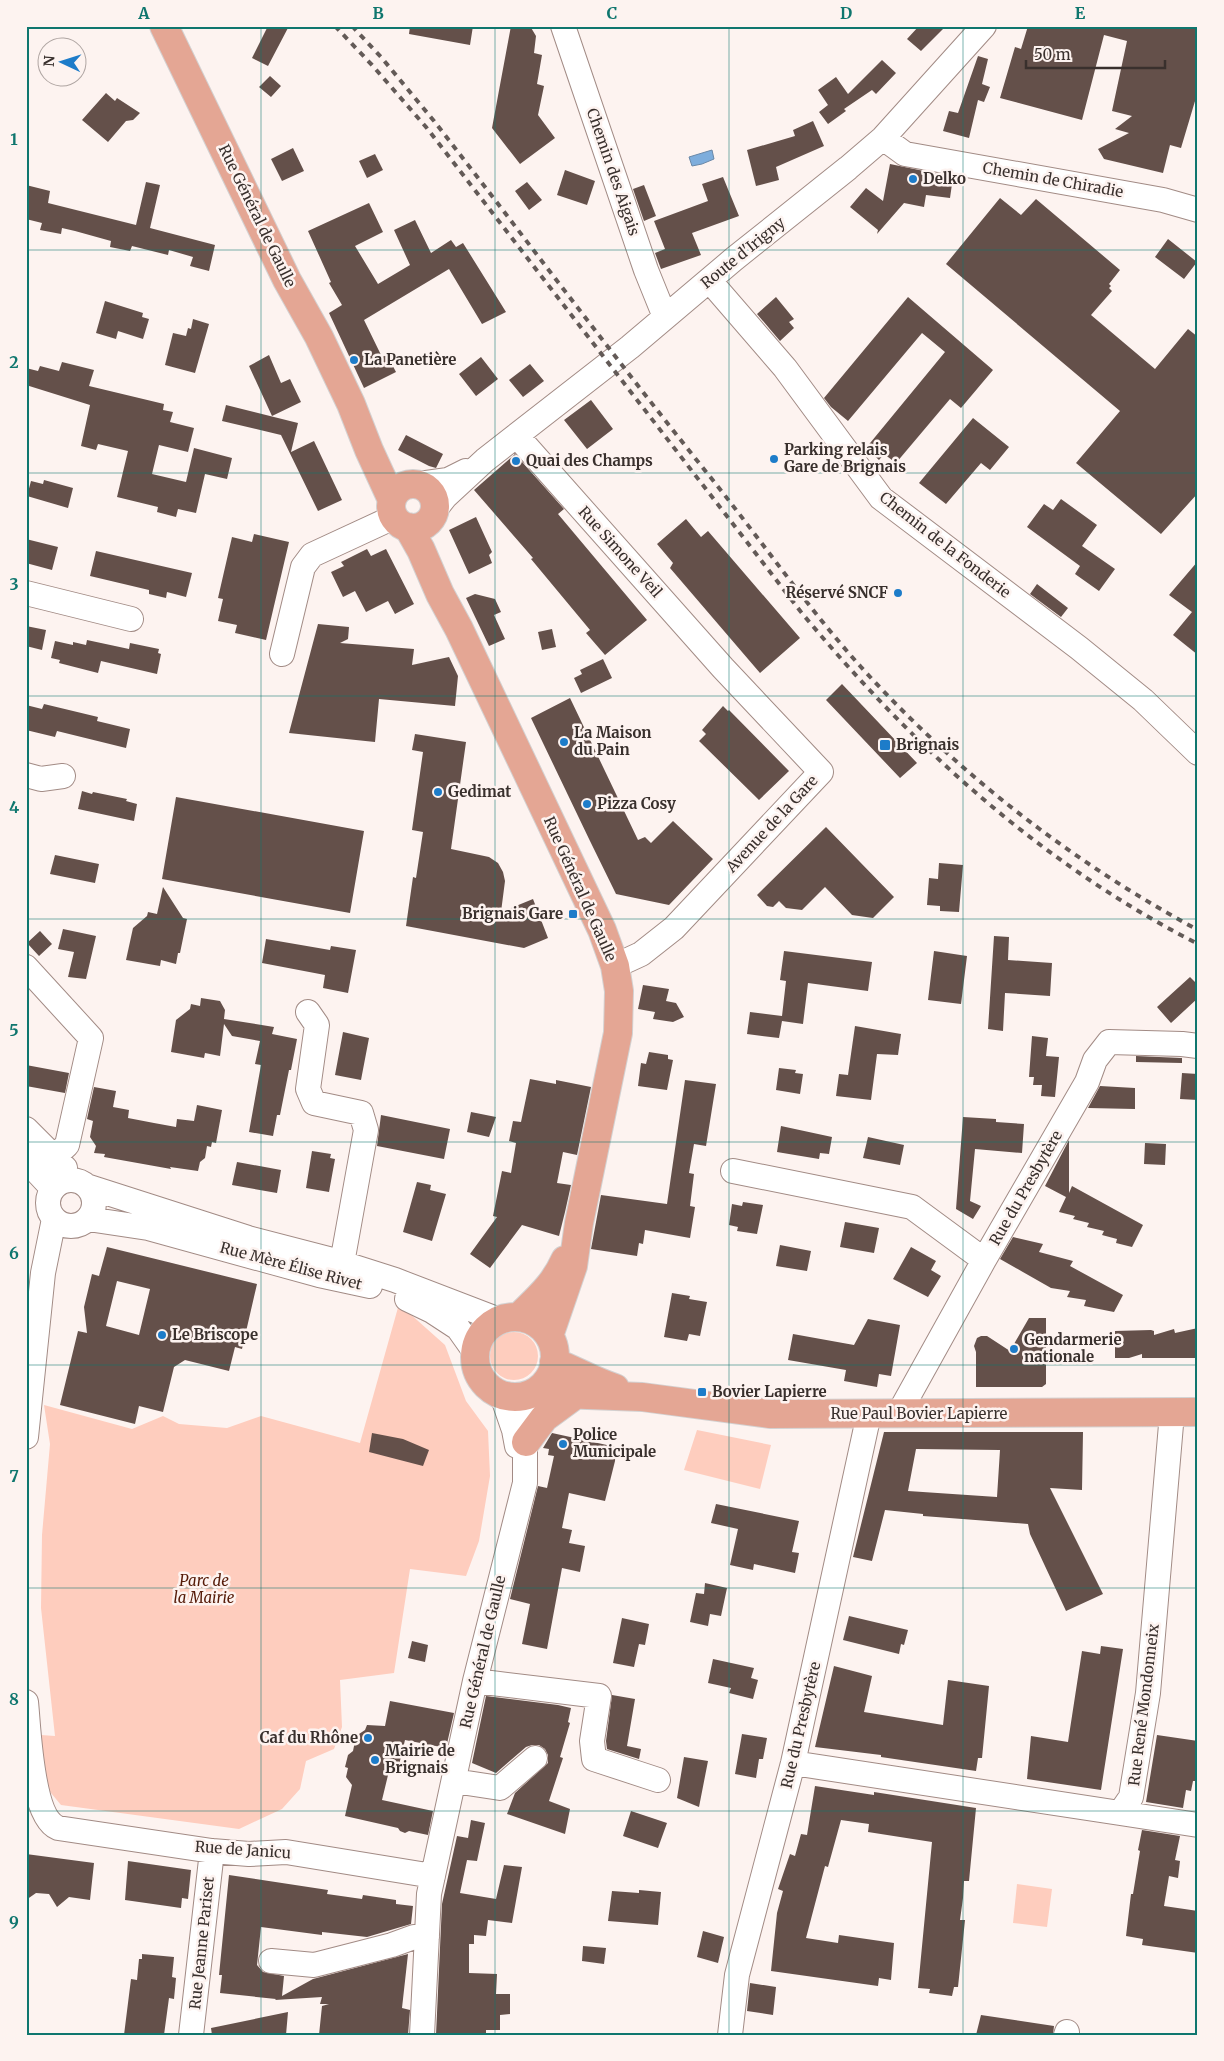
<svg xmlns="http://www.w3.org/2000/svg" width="1224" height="2061" viewBox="0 0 1224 2061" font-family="Merriweather,serif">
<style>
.green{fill:#fecdbe}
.water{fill:#7eaddc;stroke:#6988a8}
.building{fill:#64504a;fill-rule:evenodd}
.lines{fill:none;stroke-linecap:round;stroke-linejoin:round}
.minor-casing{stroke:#a28b85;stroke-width:26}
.major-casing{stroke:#d3d1d1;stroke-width:30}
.minor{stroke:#fff;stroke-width:24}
.major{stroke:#e4a694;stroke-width:28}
.rail{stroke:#635a57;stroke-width:4;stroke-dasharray:6 6;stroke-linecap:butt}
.grid{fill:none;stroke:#0f766e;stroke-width:1;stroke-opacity:0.55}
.poi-dot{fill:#1d7cc9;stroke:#fdf3f0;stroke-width:2}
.labels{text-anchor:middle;stroke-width:5;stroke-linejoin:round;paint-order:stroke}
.street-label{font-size:15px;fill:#39302d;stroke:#fdf3f0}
.poi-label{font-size:15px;font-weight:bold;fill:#39302d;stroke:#fdf3f0;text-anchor:start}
.park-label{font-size:15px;font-style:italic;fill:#551a07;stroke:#fdf3f0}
.neatline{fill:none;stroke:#0f766e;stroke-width:2}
.grid-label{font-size:16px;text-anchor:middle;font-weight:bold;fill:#0f766e}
</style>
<rect width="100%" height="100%" fill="#fdf3f0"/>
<path class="green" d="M399 1304 445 1345 466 1401 488 1431 490 1476 479 1541 466 1576 410 1569 394 1673 340 1680 342 1727 334 1749 306 1761 300 1789 282 1809 239 1829 61 1805 46 1787 41 1735 55 1736 41 1608 42 1535 50 1444 44 1405 132 1429 163 1416 179 1424 227 1428 261 1416 360 1443Z
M490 1356a24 24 0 1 1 48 0a24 24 0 1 1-48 0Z
M697 1430 771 1445 760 1489 684 1470Z
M1017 1884 1052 1889 1047 1927 1013 1923Z"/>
<path class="water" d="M712 150 714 159 702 164 692 166 689 157Z"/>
<path class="building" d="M268 26H289L268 66 252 58Z
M410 26H473L470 45 409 34Z
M511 26H530L536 36 534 53 542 55 537 84 544 86 538 115 555 138 520 164 492 128Z
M919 26H946L921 51 907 39Z
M1028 26H1198V91L1181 148 1170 145 1163 173 1104 159 1098 149 1129 133 1115 129 1132 116 1112 111 1127 41 1104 35 1082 120 1000 98 1015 47 1021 49Z
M978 56 988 59 982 84 990 87 984 102 978 100 969 138 943 131 949 111 958 113Z
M882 60 896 73 876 94 872 90 844 109 846 111 828 124 819 112 828 105 818 90 836 77 848 94Z
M270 76 281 86 271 97 259 87Z
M106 93 115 101 117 98 140 113 133 120 126 121 108 142 82 120Z
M813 121 824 146 776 167 779 180 756 186 747 150 795 136 793 130Z
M293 148 304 171 282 181 271 159Z
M375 154 383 170 367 178 359 161Z
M890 164 953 177 950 198 926 195 924 207 904 203 877 234 878 230 850 207 866 188 883 201Z
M565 170 595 181 587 205 557 195Z
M723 177 739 216 692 233 701 255 661 269 655 253 665 249 654 221 708 201 702 184Z
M146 182 160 185 150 228 215 245 209 271 190 266 193 257 169 250 168 255 132 246 130 251 110 247 111 241 75 231 62 228 61 234 40 230 42 223 26 219V185L50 191 48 203 136 225Z
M527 182 542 200 529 210 515 191Z
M644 185 656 216 644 221 633 189Z
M1000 198 1021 215 1036 199 1120 270 1109 284 1111 286 1109 288 1112 291 1091 315 1155 369 1188 329 1198 337V493L1161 534 1076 463 1120 411 946 264Z
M369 203 383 232 355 246 378 284 410 265 394 230 415 220 431 253 451 240 456 247 463 243 506 312 482 324 449 269 364 320 382 357 387 355 396 372 364 388 329 313 342 305 329 283 331 282 308 231Z
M1168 239 1197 262 1184 279 1155 257Z
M776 297 794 319 789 322 794 328 780 341 757 314Z
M908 297 993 370 961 408 950 399 896 463 884 454 879 460 866 448 945 352 922 333 848 421 831 407 824 398Z
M105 301 143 313 142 317 149 319 143 339 118 331 116 339 96 333Z
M193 319 209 324 195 373 165 365 173 333 186 336 188 328 191 329Z
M269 355 281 383 290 379 301 402 272 416 249 366Z
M481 357 498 379 476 396 459 374Z
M62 362 94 370 89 386 164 404 163 410 173 412 170 422 194 428 188 452 159 445 152 474 186 482 194 448 232 458 227 479 205 474 196 513 178 509 176 517 157 512 158 507 117 497 128 451 98 444 96 450 81 446 90 405 26 385V368L38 371 40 366 59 371Z
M530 364 544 381 523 397 509 380Z
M591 400 613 429 587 449 564 420Z
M226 405 298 423 291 452 314 441 342 500 318 511 281 435 222 421Z
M973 418 1009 447 990 470 981 463 946 504 919 483Z
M406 435 443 454 436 468 429 466 398 450Z
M515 454 564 509 558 514 647 620 605 655 586 633 590 630 531 559 533 558 474 490Z
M44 480 73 488 68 508 27 496 31 481 43 484Z
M1061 499 1097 525 1082 546 1115 569 1099 591 1075 574 1080 566 1027 527 1044 504 1053 510Z
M476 517 492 552 489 555 492 563 469 574 449 530Z
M686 519 701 537 708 531 800 638 760 673 670 568 673 563 657 544Z
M254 534 289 542 266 640 235 633 237 625 218 621 223 599 218 598 232 537 252 542Z
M26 539 58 547 52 570 26 563Z
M367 549 371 556 386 549 414 604 395 614 388 601 366 612 355 591 343 597 331 572 344 566 341 562Z
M96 551 192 573 186 597 167 592 166 598 149 594V590L90 576Z
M1198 561V655L1173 635 1192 612 1169 595Z
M1037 584 1068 608 1061 617 1030 594Z
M475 594 495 599 501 612 494 615 505 639 489 646 466 598Z
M318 624 349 627 348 639 340 643 414 649 412 665 449 657 458 676 455 706 379 699 375 742 289 733Z
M26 626 46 630 42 650 26 646Z
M552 629 556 647 542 650 538 632Z
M87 640 129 649 130 643 159 649 158 653 161 654 157 674 101 661 98 673 59 663 60 660 51 658 55 641 73 645V642L86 645Z
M603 659 612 678 581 693 574 678 582 674 580 670Z
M842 684 917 763 900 778 826 700Z
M570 698 638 840 645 837 651 843 673 821 713 859 669 905 616 894 590 841 531 718Z
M44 704 98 717 97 721 130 729 126 748 57 731 55 737 26 730V705L42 709Z
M723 706 728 711 729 710 789 771 759 800 699 741 706 734 702 730Z
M415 734 466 742 451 849 489 857 498 863 503 872 505 881 501 912 533 899 548 938 524 948 406 926 413 877 416 878 423 832 412 830 423 752 412 750Z
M82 791 92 794 93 792 127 799 126 801 137 804 134 821 78 809Z
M176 797 364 831 350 913 162 879Z
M826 827 894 897 873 918 852 915 825 887 802 910 786 908 779 901 773 907 767 906 757 895Z
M55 855 99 864 95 883 50 874Z
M939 863 963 865 959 912 940 911V906L927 905 929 878 938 879Z
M163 887 183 918 187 919 180 953H178L176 964 161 960 160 966 126 960 133 928 147 916 148 912 157 914Z
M63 929 96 936 86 979 68 977 74 952 58 949Z
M40 931 52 944 39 956 27 943Z
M994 936 1009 937 1008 960 1052 963 1050 996 1005 993 1003 1031 988 1029Z
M266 939 330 950 331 946 356 950 348 993 323 988 325 975 262 963Z
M784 951 872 962 868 991 808 983 803 1024 782 1021 779 1038 747 1034 750 1012 782 1016 786 981 780 980Z
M934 951 967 956 961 1004 928 1000Z
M1190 977 1198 985V998L1171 1023 1157 1007Z
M643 985 669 989 666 1001 676 1003 684 1017 673 1022 653 1019 655 1012 638 1009Z
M201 998 220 1001 225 1010 224 1019 274 1027 272 1034 297 1039 291 1070H289L280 1115H277L273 1136 249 1132 261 1065 255 1064 260 1041 232 1036 224 1024 220 1056 205 1053 204 1058 171 1052 176 1020 190 1009 191 1004 200 1006Z
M855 1026 901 1034 898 1055 877 1054 871 1100 836 1096 839 1074 848 1075Z
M343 1032 369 1038 361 1080 335 1075Z
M1032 1036 1048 1038 1046 1056 1059 1057 1055 1097 1041 1096 1042 1085H1033L1034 1077H1029Z
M649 1052 668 1055V1059L673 1060 667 1090 638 1086 641 1063 646 1064Z
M1136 1056 1182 1058V1063L1136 1062Z
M26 1065 69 1073 65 1093 26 1086Z
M779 1068 796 1070 795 1073 803 1074 800 1094 776 1090Z
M1182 1073 1198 1074V1100L1180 1099Z
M530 1079 556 1084V1080L591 1087 577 1155 563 1152 557 1183 571 1185 565 1212 559 1236 522 1225 490 1268 470 1254 497 1217 493 1216 502 1171 511 1173 516 1143 509 1141 513 1121 521 1122Z
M685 1080 716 1084 706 1146 694 1144 689 1173 694 1174 690 1206 695 1207 690 1238 645 1230 643 1244 639 1243 637 1256 591 1249 601 1195 667 1204Z
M1100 1086 1135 1088V1109L1088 1108Z
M94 1087 116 1091 113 1107 129 1110 128 1118 154 1123 176 1127 177 1119 194 1121 197 1105 222 1110 216 1143 212 1142 211 1147 207 1146 205 1158 200 1162 198 1171 170 1167 171 1169 104 1157 105 1154 94 1153 96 1146 90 1137 93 1121 87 1119Z
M471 1112 496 1117 489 1137 467 1132Z
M381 1115 450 1129 444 1159 377 1146Z
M963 1117 996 1119V1122L1024 1124 1022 1153 975 1149 970 1201 981 1206 973 1219 956 1209Z
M781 1126 832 1137 829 1154 820 1153 819 1159 777 1152Z
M868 1137 904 1145 900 1165 863 1158Z
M1069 1140V1193L1072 1186 1143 1225 1132 1247 1116 1243 1117 1239 1102 1235 1104 1231 1087 1227 1089 1223 1073 1219 1075 1216 1059 1212 1066 1197 1045 1186Z
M1145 1143 1166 1144 1165 1165 1144 1164Z
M312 1151 331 1154 330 1158 335 1159 329 1192 306 1188Z
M237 1162 281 1170 277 1193 232 1185Z
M417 1182 431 1185 430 1190 446 1194 432 1241 403 1232Z
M743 1202 763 1205 757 1234 737 1231 738 1227 729 1225 732 1204 742 1206Z
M845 1222 879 1228 874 1253 840 1247Z
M1013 1237 1043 1244 1039 1252 1073 1261 1070 1266 1123 1295 1114 1312 1084 1306 1086 1300 1067 1297 1070 1291 1051 1288 1000 1259Z
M780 1245 811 1251 807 1271 776 1266Z
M107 1247 257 1284 242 1349 235 1347 229 1371 185 1360 174 1367 163 1412 139 1406 135 1424 60 1405 78 1331 87 1333 84 1307 92 1274 99 1276ZM117 1281 150 1289 139 1335 106 1326Z
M911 1247 936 1261 931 1270 941 1276 928 1297 893 1279Z
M672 1293 690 1296 689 1299 707 1302 700 1336 689 1334 687 1341 664 1337Z
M1029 1318H1046V1384L1042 1387H976V1352L974 1346 977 1338 981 1336H987L1010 1351Z
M868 1319 900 1325 891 1376 879 1374 877 1387 844 1381 846 1370 788 1360 793 1334 854 1345Z
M1198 1328V1358H1142V1354L1129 1358H1115V1331L1151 1330 1154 1331V1335L1174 1329 1175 1333Z
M884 1432H1083L1082 1490 1050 1488 1103 1594 1066 1611 1030 1534 1028 1524 923 1516V1514L885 1510 872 1561 853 1557ZM916 1449 1000 1450 997 1497 908 1491Z
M372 1433 403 1439 429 1450 423 1466 369 1452Z
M552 1433 616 1447 615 1461 605 1501 569 1493 562 1528 572 1530 569 1543 585 1546 580 1572 562 1568 547 1649 522 1644 530 1604 510 1599 538 1486 547 1488 554 1456 548 1455 549 1449 543 1448Z
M716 1504 799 1521 792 1552 799 1553 795 1573 754 1564 753 1570 730 1565 738 1529 711 1523Z
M705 1583 727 1588 721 1616 710 1614 708 1626 690 1622 696 1593 704 1594Z
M849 1616 908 1630 904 1645 901 1644 899 1654 843 1640Z
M622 1618 649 1624 645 1645 639 1644 634 1667 613 1663Z
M412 1641 428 1645 425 1662 408 1658Z
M1101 1646 1123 1649 1101 1790 1027 1779 1031 1736 1068 1742 1082 1651 1100 1654Z
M713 1659 754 1668 751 1678 758 1680 753 1699 729 1693 731 1688 708 1683Z
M834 1666 872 1676 864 1712 943 1725 948 1680 989 1686 982 1758H978L976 1771 881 1757V1755L815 1747Z
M612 1695 635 1699 627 1746 641 1749 639 1759 607 1749 606 1741Z
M486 1696 558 1705 571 1708 568 1722 570 1723 560 1757 563 1758 549 1801 570 1809 565 1834 507 1814 515 1793 548 1763V1755L545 1749 539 1745H532L526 1747 496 1773 472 1763Z
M390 1701 454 1713 446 1748 405 1740 399 1765 389 1771 382 1800 433 1811 428 1835 409 1831 405 1833 400 1831 398 1828 345 1816 352 1785 346 1777 348 1768 345 1767 348 1755 353 1751 356 1736 365 1730 367 1725 385 1726Z
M742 1734 767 1738 763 1759H759L756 1778 735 1774Z
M1157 1735 1198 1741V1781H1193L1191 1791 1186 1790 1183 1808 1146 1802Z
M684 1757 708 1761 699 1807 677 1798Z
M815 1786 874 1795V1792L976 1808 969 1881H964L963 1898 960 1920H965L958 1987H954L952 1996 929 1993 930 1989 918 1988 932 1842 868 1832 869 1824 841 1820 828 1867 825 1866 806 1938 838 1943 839 1935 894 1943 891 1980 879 1978 878 1986 771 1971 777 1913 783 1891 778 1889 790 1854 795 1856 801 1834 807 1835Z
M631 1811 667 1823 658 1848 623 1836Z
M471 1820 485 1823 477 1861 467 1860 460 1893 496 1899 504 1865 522 1867 512 1923 488 1920 486 1936 474 1935V1944H469V1973L497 1974 496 1994H510V2014L500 2015V2030H486V2033L436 2035 442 1904 457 1836 468 1838Z
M1142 1830 1180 1836 1175 1860 1180 1861 1178 1878 1169 1876 1164 1906 1198 1911V1953L1142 1945 1143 1939 1126 1936 1131 1894H1133L1140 1851 1138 1850Z
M26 1854 94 1863 90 1900 69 1897 57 1907 49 1894 36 1893 26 1900Z
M128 1861 191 1870 188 1899 182 1898 181 1908 125 1900Z
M229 1875 328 1890 327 1894 362 1899 363 1895 396 1900V1904L413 1906 411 1924 367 1937 322 1932V1935L261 1927 257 1965 263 1972 284 1976 282 1996 313 1979 408 1954 402 2008 410 2010 408 2035H319L322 2006 329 2004H320L322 1997 275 2000 276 1999 220 1993 222 1975H219Z
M639 1890 661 1892 658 1925 608 1921 612 1891 639 1893Z
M703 1931 724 1937 718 1963 697 1957Z
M583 1946 606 1948 604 1964 582 1961Z
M142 1954 174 1957 172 1977 176 1978 174 1999 169 1998 164 2035H124L131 1979 137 1980 139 1959H142Z
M750 1983 776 1987 773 2015 747 2011Z
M288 2012 286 2035H212L211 2028Z
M981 2015 1054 2026 1053 2035H976Z"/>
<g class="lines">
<g class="minor-casing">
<path id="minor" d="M563 26 646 270 665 317
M883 138 905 154 1163 200 1198 210
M709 280 785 368 881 498 1079 648 1143 700 1198 753
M517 436 723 668 821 772 674 928 641 954 615 966
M419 484 448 480 466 471
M434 511 445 497 485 460 630 347 734 259 848 168 883 138 984 26
M26 593 131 619
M282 654 303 567 312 555 394 517
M26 775 41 779 63 776
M26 967 91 1038 67 1145 54 1157
M308 1012 317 1025 308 1089 314 1103 361 1113 366 1130 342 1263
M26 1129 65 1168
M26 1160 52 1188
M733 1171 912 1207 984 1260
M48 1203a23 23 0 1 1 46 0a23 23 0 1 1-46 0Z
M89 1187 248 1238 329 1259 395 1280 499 1320
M88 1219 148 1228 319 1275 370 1286
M407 1299 432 1311 458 1328 475 1352
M502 1395 514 1430 517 1446
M899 1413 984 1260 1087 1082 1095 1060 1109 1042 1182 1044 1198 1046
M26 1437 43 1273 54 1219
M475 1681 599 1696 592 1741 594 1759 658 1780
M26 1702C29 1730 31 1817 58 1828L212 1851 249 1854 286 1852 433 1876
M793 1763 1120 1813 1131 1797 1148 1693 1172 1413
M454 1781 500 1788 535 1758
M1120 1813 1198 1825
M271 1961 314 1965 392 1945 414 1937H427
M191 2035 212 1851
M422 2035 429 1894 475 1681 525 1483V1431L528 1396
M730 2035 737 1975 793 1763 869 1414
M1066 2035 1067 2032"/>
</g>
<g class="major-casing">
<path id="major" d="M164 26 287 280 319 337 351 404 369 450 392 500
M391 506a22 22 0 1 1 44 0a22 22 0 1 1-44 0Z
M408 527 421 550 440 594 459 629 602 930 615 966 619 991 618 1033 579 1223 573 1266 549 1336
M519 1317C538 1298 554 1285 565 1260
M475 1357a40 40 0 1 1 80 0a40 40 0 1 1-80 0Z
M554 1362C575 1370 593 1381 615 1388
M534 1393 642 1397 770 1414 1198 1412
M526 1442 544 1418 574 1396"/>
</g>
<use href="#minor" class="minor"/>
<use href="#major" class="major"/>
<path class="rail" d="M335 26 372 65 426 127 801 612C913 747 1040 863 1198 944
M352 26 381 57 434 121C525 238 614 357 707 473 759 537 806 606 861 667 957 773 1072 862 1198 930"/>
</g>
<path class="grid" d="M261 26V2035M495 26V2035M729 26V2035M963 26V2035M26 250H1198M26 473H1198M26 696H1198M26 919H1198M26 1142H1198M26 1365H1198M26 1588H1198M26 1811H1198"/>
<g class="poi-dot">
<circle cx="913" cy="179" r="5"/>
<circle cx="354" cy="360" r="5"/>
<circle cx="774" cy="459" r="5"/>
<circle cx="516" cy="461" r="5"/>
<circle cx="898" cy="593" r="5"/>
<circle cx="564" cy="742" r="5"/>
<rect x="879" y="739" width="12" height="12" rx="2.5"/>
<circle cx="438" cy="792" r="5"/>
<circle cx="587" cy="804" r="5"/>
<rect x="568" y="909" width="10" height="10" rx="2.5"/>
<circle cx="162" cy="1335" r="5"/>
<circle cx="1014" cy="1349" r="5"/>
<rect x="697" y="1387" width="10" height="10" rx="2.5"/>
<circle cx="563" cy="1444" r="5"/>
<circle cx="368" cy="1738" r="5"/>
<circle cx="375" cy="1760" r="5"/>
</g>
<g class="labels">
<g class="street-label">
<text transform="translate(613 172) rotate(71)" y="5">Chemin des Aigais</text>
<text transform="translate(1053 180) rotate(10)" y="5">Chemin de Chiradie</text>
<text transform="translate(257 216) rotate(64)" y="5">Rue Général de Gaulle</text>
<text transform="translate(743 253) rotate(-39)" y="5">Route d'Irigny</text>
<text transform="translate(945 545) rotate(38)" y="5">Chemin de la Fonderie</text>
<text transform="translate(620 552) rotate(48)" y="5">Rue Simone Veil</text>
<text transform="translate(772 824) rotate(-47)" y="5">Avenue de la Gare</text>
<text transform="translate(580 889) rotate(66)" y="5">Rue Général de Gaulle</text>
<text transform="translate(1026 1188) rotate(-60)" y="5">Rue du Presbytère</text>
<text transform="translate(291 1266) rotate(15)" y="5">Rue Mère Élise Rivet</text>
<text x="919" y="1419">Rue Paul Bovier Lapierre</text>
<text transform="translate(483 1652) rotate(-77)" y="5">Rue Général de Gaulle</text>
<text transform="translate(1144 1705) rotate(-83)" y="5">Rue René Mondonneix</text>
<text transform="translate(801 1725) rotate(-77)" y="5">Rue du Presbytère</text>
<text transform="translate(243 1850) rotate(4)" y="5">Rue de Janicu</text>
<text transform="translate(202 1943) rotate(-84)" y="5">Rue Jeanne Pariset</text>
</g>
<g class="poi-label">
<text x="923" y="184">Delko</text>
<text x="364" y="365">La Panetière</text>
<text x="784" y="455">Parking relais<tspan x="784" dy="17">Gare de Brignais</tspan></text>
<text x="526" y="466">Quai des Champs</text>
<text x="888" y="598" text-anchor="end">Réservé SNCF</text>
<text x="574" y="738">La Maison<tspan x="574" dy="17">du Pain</tspan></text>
<text x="896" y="750">Brignais</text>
<text x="448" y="797">Gedimat</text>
<text x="597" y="809">Pizza Cosy</text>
<text x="563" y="919" text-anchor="end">Brignais Gare</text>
<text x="172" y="1340">Le Briscope</text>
<text x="1024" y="1345">Gendarmerie<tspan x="1024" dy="17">nationale</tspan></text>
<text x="712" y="1397">Bovier Lapierre</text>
<text x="573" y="1440">Police<tspan x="573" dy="17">Municipale</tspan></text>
<text x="358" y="1743" text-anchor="end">Caf du Rhône</text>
<text x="385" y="1756">Mairie de<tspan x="385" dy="17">Brignais</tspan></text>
</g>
<g class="park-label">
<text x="204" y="1586">Parc de<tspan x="204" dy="17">la Mairie</tspan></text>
</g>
</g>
<rect width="1224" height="2061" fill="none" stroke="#fdf3f0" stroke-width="55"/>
<g transform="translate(62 62) rotate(274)"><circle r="24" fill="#fdf3f0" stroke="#afa5a2"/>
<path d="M0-4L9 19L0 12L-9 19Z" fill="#1d7cc9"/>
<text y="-8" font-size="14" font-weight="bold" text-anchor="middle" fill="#39302d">N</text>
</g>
<path d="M1026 60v8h139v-8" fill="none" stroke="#39302d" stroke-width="2.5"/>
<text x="1034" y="60" font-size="15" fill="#39302d" stroke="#fdf3f0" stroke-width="4" paint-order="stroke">50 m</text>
<rect x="28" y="28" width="1168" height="2006" class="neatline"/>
<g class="grid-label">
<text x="144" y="19">A</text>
<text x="378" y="19">B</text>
<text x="612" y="19">C</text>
<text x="846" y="19">D</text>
<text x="1080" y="19">E</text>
<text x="14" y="145">1</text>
<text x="14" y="368">2</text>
<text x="14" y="590">3</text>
<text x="14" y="813">4</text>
<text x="14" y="1036">5</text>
<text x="14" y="1259">6</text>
<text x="14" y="1482">7</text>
<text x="14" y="1705">8</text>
<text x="14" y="1928">9</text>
</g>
</svg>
